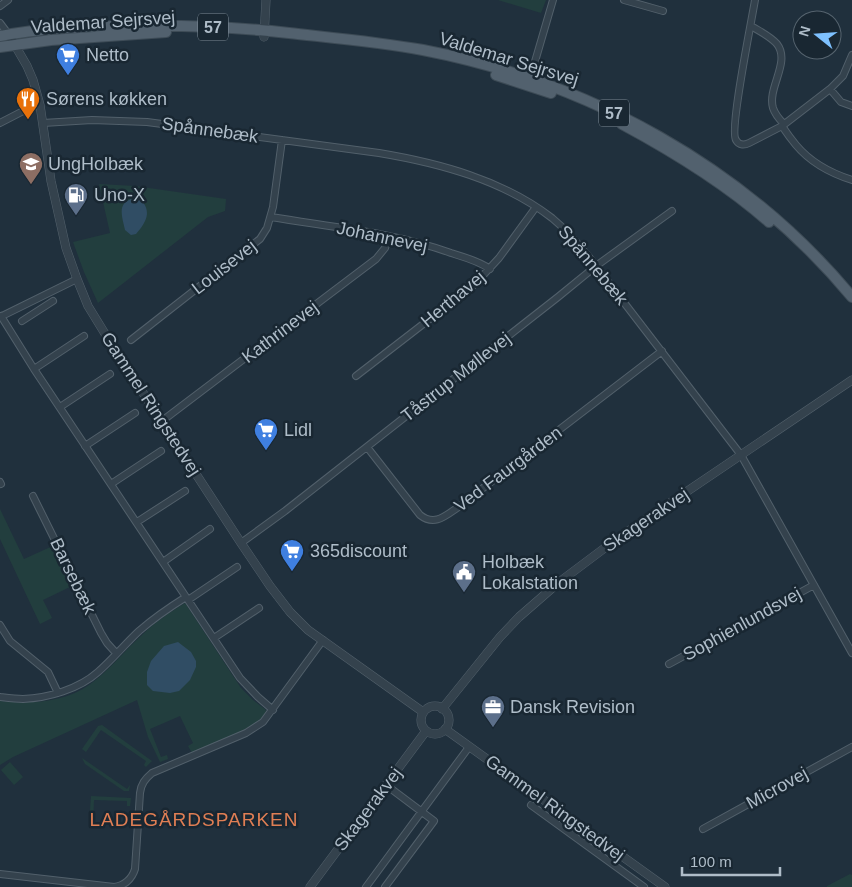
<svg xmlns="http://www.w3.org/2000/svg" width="852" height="887" viewBox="0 0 852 887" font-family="Helvetica,sans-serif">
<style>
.green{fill:#223e3e}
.water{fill:#304d64}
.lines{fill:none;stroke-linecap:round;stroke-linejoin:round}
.minor-casing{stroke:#52606b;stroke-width:8}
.tertiary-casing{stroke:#52606b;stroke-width:9}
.primary-casing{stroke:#3d4b56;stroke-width:12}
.minor{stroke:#34424d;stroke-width:6}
.tertiary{stroke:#34424d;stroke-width:8}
.primary{stroke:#52616e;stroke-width:10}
.labels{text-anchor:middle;stroke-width:5;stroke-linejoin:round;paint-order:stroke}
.shield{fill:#192732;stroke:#82909c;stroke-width:1}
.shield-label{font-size:16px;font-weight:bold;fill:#afbdc9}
.street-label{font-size:18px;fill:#afbdc9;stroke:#192732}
.poi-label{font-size:18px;fill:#afbdc9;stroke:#192732;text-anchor:start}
.neighbourhood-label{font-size:19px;letter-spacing:1px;fill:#df7e54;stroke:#192732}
</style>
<rect width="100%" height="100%" fill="#20303d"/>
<path class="green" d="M498 0H546L541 13Z
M99 184 135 186 226 199 225 211 208 217 98 303 84 272 73 242 110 233Z
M0 509 24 559 55 545 74 585 43 600 52 618 40 624 0 539Z
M185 603 241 688 253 700 266 710C264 727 208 746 192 753L188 746 193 743 180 716 150 729 161 757 167 755 168 759 160 762 148 737 137 700 13 757 0 765V701C29 704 64 703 89 685 109 671 124 651 142 635 155 622 169 613 185 603Z
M102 725 152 761 146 767 144 765 146 761 101 730 86 752 82 749 98 726Z
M82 758 127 789 130 785 129 791H124L85 764Z
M10 762 23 777 14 785 1 770Z
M91 796 131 798 130 806H127V801L94 800 93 825H89Z
M850 874 852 875V887H827V886Z"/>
<path class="water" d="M135 198C145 200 150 211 145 221 143 226 139 230 136 234L131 235 125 230C122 216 116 202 135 198Z
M178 642 191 652 196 661V667L190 680 179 691 170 693 153 691 147 685V672L151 661 164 646Z"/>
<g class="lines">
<g class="minor-casing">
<path id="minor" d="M624 0 663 11
M755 0C752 19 729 131 736 140 739 146 745 145 749 143L782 126 830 89 843 76 852 55
M0 6 8 0
M0 23 9 35
M751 26C759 31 770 36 777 44 791 62 767 88 773 108 775 114 780 120 784 124
M529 82 553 0
M830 89 841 102 852 106
M0 123 29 108 40 105
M43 123 92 120 147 122 379 153C439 163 503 180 552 218 569 232 583 249 596 266L741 455 852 653
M782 126C786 132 791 139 796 145 811 163 830 173 852 180
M271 217C331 227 393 232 451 253 464 257 479 261 490 269
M1 316 34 369 240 678 258 697 273 710
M0 317 77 279
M22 321 53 301
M131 340 260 239 267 228 273 207 282 140
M34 369 84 336
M356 376 475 284 499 258 536 207
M60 407 110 374
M162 421 376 259 385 248 389 236
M85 446 135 413
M367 447 420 515C434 526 444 517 457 508L662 351
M0 482 1 484
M111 484 161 451
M33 496 101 633 107 643 116 653
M137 522 185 491
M241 543 285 511 558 297 596 266 672 211
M163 562 210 529
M188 600 237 567
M0 625 10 641 48 672 58 693
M214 638 259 608
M669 664 814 585
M0 697C8 698 15 699 23 699 48 698 79 689 98 672 113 659 125 644 139 631 154 618 170 607 186 597
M531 805 644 887
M703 829 852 747
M0 874 114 887C124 886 132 879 135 869L140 793C141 784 145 779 152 773L246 733 263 722 323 640
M366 887 469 747
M385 887 434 821 386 785"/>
</g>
<g class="tertiary-casing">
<path id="tertiary" d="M9 35 27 66 33 80 40 105 51 181 66 248 77 279 88 306 115 350 241 543 270 586 290 612 308 630 423 712
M264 37 266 0
M421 720a14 14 0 1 1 28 0a14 14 0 1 1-28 0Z
M442 709 500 637 519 617 558 583 618 538 852 380
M445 729 665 887
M310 887 426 731"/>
</g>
<g class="primary-casing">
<path id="primary" d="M0 36C43 28 86 26 130 26 183 25 236 27 289 33 334 38 379 42 423 50 589 82 744 167 852 297
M0 47 51 40 166 32
M496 75 551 93
M622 124C674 152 725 183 769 222"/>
</g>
<use href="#minor" class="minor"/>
<use href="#tertiary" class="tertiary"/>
<use href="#primary" class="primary"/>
</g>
<defs>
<g id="supermarket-pin" transform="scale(1.25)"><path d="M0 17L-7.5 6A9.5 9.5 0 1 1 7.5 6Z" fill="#3f7fe0" stroke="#192732"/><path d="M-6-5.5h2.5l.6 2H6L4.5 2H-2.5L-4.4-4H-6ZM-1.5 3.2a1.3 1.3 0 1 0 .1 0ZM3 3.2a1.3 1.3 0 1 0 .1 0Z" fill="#fff"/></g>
<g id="restaurant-pin" transform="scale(1.25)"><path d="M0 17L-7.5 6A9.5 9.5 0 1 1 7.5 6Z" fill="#e8710a" stroke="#192732"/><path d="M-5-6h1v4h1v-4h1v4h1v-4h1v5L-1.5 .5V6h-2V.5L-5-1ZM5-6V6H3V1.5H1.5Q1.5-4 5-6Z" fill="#fff"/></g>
<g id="school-pin" transform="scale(1.25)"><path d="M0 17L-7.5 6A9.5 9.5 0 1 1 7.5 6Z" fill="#8d6e63" stroke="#192732"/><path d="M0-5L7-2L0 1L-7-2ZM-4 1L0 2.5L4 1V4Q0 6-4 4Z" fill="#fff"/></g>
<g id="fuel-pin" transform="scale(1.25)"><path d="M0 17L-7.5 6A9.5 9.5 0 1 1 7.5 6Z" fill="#5c6f8a" stroke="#192732"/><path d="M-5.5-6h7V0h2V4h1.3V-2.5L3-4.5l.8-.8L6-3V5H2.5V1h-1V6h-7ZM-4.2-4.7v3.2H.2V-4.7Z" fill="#fff"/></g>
<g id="civic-pin" transform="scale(1.25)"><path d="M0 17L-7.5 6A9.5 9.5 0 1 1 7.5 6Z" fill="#5c6f8a" stroke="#192732"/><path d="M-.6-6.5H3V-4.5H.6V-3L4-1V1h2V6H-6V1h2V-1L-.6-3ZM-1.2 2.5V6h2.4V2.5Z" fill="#fff"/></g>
<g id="office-pin" transform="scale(1.25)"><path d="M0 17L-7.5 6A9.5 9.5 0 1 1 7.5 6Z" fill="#5c6f8a" stroke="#192732"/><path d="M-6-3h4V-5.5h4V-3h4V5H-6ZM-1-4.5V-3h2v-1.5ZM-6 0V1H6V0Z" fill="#fff"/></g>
</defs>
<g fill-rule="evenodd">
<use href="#supermarket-pin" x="68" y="55"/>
<use href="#restaurant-pin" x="28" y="99"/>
<use href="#school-pin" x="31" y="164"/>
<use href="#fuel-pin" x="76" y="195"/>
<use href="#supermarket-pin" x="266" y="430"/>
<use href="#supermarket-pin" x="292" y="551"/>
<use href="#civic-pin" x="464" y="572"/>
<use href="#office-pin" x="493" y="707"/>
</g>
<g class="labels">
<g class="shield">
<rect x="198" y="13.5" width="30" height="27" rx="4"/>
<rect x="599" y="99.5" width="30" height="27" rx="4"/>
</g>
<g class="shield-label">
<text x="213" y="33">57</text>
<text x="614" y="119">57</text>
</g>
<g class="street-label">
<text transform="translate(103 22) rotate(-4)" y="6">Valdemar Sejrsvej</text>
<text transform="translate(509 59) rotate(17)" y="6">Valdemar Sejrsvej</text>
<text transform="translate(210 130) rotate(8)" y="6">Spånnebæk</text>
<text transform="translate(382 237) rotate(12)" y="6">Johannevej</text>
<text transform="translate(593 265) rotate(50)" y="6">Spånnebæk</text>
<text transform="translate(224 267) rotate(-38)" y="6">Louisevej</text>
<text transform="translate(453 299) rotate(-40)" y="6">Herthavej</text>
<text transform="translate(280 332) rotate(-37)" y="6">Kathrinevej</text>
<text transform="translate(456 377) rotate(-38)" y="6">Tåstrup Møllevej</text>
<text transform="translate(151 404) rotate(57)" y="6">Gammel Ringstedvej</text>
<text transform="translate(508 469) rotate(-37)" y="6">Ved Faurgården</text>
<text transform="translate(646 520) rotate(-34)" y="6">Skagerakvej</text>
<text transform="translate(73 576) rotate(64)" y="6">Barsebæk</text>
<text transform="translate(742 624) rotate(-29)" y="6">Sophienlundsvej</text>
<text transform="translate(777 788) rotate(-29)" y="6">Microvej</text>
<text transform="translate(555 808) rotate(36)" y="6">Gammel Ringstedvej</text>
<text transform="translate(368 809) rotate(-53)" y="6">Skagerakvej</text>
</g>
<g class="poi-label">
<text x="86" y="61">Netto</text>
<text x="46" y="105">Sørens køkken</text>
<text x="48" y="170">UngHolbæk</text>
<text x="94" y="201">Uno-X</text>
<text x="284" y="436">Lidl</text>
<text x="310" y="557">365discount</text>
<text x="482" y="568">Holbæk<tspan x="482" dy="21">Lokalstation</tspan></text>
<text x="510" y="713">Dansk Revision</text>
</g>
<g class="neighbourhood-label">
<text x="194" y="826">LADEGÅRDSPARKEN</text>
</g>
</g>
<g transform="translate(817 35) rotate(287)"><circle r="24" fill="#192732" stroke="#55636e"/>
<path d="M0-4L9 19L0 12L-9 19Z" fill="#7ec1ff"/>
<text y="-8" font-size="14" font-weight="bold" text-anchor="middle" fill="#afbdc9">N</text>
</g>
<path d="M682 867v8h98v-8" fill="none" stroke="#afbdc9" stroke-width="2.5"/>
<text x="690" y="867" font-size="15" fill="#afbdc9" stroke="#192732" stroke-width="4" paint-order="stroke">100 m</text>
</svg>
